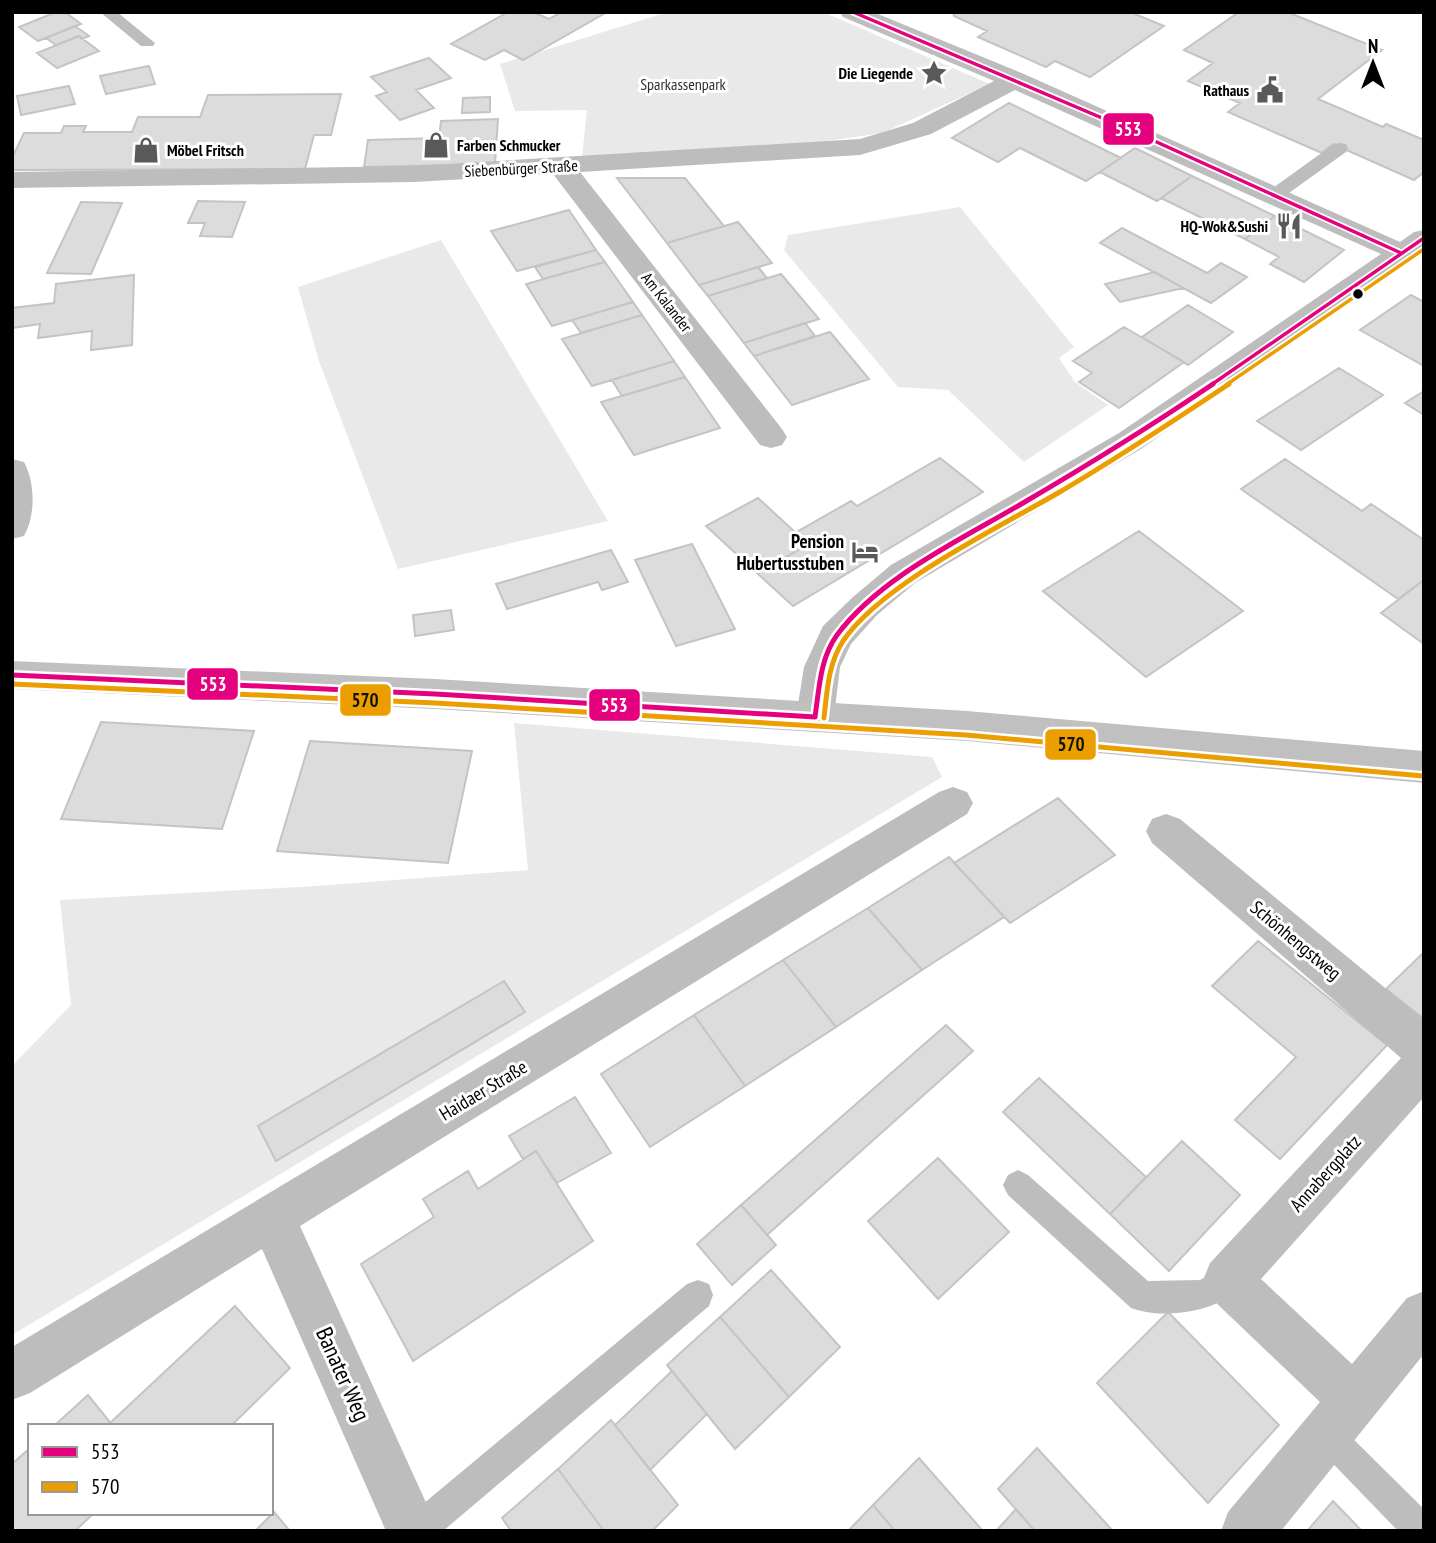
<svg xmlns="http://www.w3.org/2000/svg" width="1436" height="1543" viewBox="0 0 1436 1543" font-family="'PT Sans Narrow',sans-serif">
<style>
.green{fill:#e9e9e9}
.building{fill:#dcdcdc;stroke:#c4c4c4;stroke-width:2}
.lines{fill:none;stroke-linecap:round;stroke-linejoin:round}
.lane{fill:#bdbdbd;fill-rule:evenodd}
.street{fill:#bdbdbd;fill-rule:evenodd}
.secondary{fill:#c0c0c0;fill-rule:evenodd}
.bus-1-far1-casing{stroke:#fff;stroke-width:7}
.bus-1-casing{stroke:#fff;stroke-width:10}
.bus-2-far1-casing{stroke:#fff;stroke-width:7}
.bus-2-casing{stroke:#fff;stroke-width:10}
.bus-1-far1{stroke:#e5007d;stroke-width:3.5}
.bus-1{stroke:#e5007d;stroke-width:5}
.bus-2-far1{stroke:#eb9e00;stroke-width:3.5}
.bus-2{stroke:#eb9e00;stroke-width:5}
.bus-dot{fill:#000;stroke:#fff;stroke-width:2.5}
.labels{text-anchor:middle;stroke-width:6;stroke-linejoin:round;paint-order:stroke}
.far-poi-label{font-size:16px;font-weight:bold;fill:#000;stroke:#fff;text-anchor:end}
.far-park-label{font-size:16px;fill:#2e2e2e;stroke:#fff}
.far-street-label{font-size:16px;fill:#000;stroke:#fff}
.poi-label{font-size:19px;font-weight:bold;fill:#000;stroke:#fff;text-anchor:end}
.street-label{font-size:19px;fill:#000;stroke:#fff}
.near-street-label{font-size:23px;fill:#000;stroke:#fff}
.line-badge{stroke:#fff;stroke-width:2.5}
.badge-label{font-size:19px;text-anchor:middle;font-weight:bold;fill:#fff}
.pale-badge-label{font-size:19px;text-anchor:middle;font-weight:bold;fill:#111}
</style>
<rect width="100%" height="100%" fill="#fff"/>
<path class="green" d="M668 12H823L990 84 882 133 792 146 582 157 587 110 515 111 500 64Z
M960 207 1074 347 1059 358 1075 382 1108 405 1024 462 948 390 898 387 784 250 788 235Z
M441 240 608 521 398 569 319 361 298 287Z
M514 723 932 757 942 777 12 1335V1066L71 1005 60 900 316 886 528 870Z"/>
<path class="building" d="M56 12H65L81 24 38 41 19 27Z
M508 12H533L549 19 562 12H607L523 60 504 50 485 60 451 44Z
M953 12H1130L1164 26 1090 77 1055 61 1046 67 978 37 987 31 954 16Z
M1239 12H1287L1382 50 1318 99 1383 127 1386 124 1424 140V172L1414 180 1333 144 1322 153 1228 112 1240 103 1188 81 1213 63 1184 50Z
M75 26 89 36 82 39 79 36 56 45 46 38Z
M79 36 99 51 57 68 37 53Z
M429 58 451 78 416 90 434 108 400 120 376 96 387 92 371 77Z
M149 66 155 84 106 94 100 76Z
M69 86 75 104 21 115 17 96Z
M341 94 331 135H314L305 169 12 170V158L24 133H61L64 126H86L83 132H132L138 117H200L208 95Z
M490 97V112L462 113 463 98Z
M1009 103 1121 158 1086 181 1020 148 998 162 952 138Z
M498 119 495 164 364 167 368 140 439 138 441 121Z
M1135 148 1192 176 1157 201 1100 172Z
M1192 176 1275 216 1245 239 1161 198Z
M617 178H685L724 226 667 243Z
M198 201 245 202 232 237 200 236 205 223H188Z
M81 202 122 203 91 274 47 273Z
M569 210 596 250 517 271 491 231Z
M1275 216 1344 250 1304 282 1270 264 1279 257 1245 239Z
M738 222 772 263 699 285 667 243Z
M1122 228 1207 273 1221 263 1247 277 1211 303 1100 243Z
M596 250 605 262 543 279 535 267Z
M605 262 633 302 552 326 526 284Z
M758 267 767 278 708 296 699 285Z
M1155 272 1183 288 1120 302 1105 284Z
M781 274 819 319 744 343 708 296Z
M134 275 132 345 91 350 92 331 38 338 40 324 12 328V308L54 303 56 284Z
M1411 295 1424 302V366L1360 330Z
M633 302 642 315 581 333 572 320Z
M1188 305 1233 332 1188 365 1142 337Z
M642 315 674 361 592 386 562 339Z
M805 323 815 336 754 356 744 343Z
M1124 327 1184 362 1119 408 1079 382 1092 373 1073 361Z
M830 332 869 379 792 405 754 356Z
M674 361 685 377 622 396 612 380Z
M1339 368 1383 395 1301 450 1257 421Z
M685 377 720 428 634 455 601 402Z
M1424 391V415L1405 403Z
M940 458 983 492 793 606 758 574 808 544 795 533 851 501 857 506Z
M1285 459 1362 511 1371 504 1424 540V580L1398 599 1241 489Z
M758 498 808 544 758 574 706 526Z
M1139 531 1243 611 1146 677 1043 591Z
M692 544 735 629 676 646 635 560Z
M611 550 628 582 602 590 598 582 507 609 496 584Z
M1424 580V644L1381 613Z
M451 610 454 630 415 636 413 615Z
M101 722 254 731 222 829 61 819Z
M310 741 472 751 448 863 277 851Z
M1058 798 1115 855 1010 923 954 863Z
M949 857 1004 917 922 970 868 908Z
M868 908 922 970 836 1027 783 960Z
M1258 941 1387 1045 1280 1159 1235 1120 1296 1057 1212 986Z
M1424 952V1019L1386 989Z
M783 960 836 1027 745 1086 694 1015Z
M504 981 525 1012 276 1161 258 1126Z
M694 1015 745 1086 650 1147 601 1074Z
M946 1025 973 1051 767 1235 741 1205Z
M1039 1078 1146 1177 1110 1214 1003 1112Z
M575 1097 611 1153 557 1183 536 1151 523 1159 509 1136Z
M1182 1141 1240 1195 1169 1271 1110 1214Z
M536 1151 593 1241 413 1361 361 1264 434 1217 423 1199 468 1171 478 1189Z
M938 1158 1009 1232 938 1299 868 1221Z
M741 1205 776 1245 732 1285 697 1244Z
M771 1270 840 1347 789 1397 720 1317Z
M235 1306 290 1368 231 1426H113L110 1423Z
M1168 1312 1279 1425 1208 1503 1097 1383Z
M720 1317 789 1397 735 1449 667 1365Z
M672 1371 707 1414 650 1470 615 1425Z
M88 1395 113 1426H54Z
M611 1420 678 1505 652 1531H604L558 1469Z
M30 1448V1513H94L75 1531H12V1464Z
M1037 1448 1113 1531H1035L998 1489Z
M919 1458 983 1531H895L873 1505Z
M558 1469 604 1531H511L502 1518Z
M1333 1501 1362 1531H1307Z
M873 1505 895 1531H848Z
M1016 1509 1035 1531H996Z
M274 1512 290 1531H255Z"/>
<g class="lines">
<path class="lane" d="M100 12H117L155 43 153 46H141Z
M1340 143 1346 144 1348 148 1346 152 1282 198H1270L1267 194 1270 190 1334 144Z
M1018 1170 1028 1175 1148 1281 1200 1280 1227 1265 1238 1269 1242 1280C1228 1313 1161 1320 1131 1308L1008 1195 1003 1185 1008 1175Z
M698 1280 709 1284 713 1295 709 1306 443 1531H400L405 1519 687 1284Z
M1326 1418 1337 1423 1424 1509V1531H1398L1315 1445 1310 1434 1315 1423Z"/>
<path class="street" d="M840 12H873L1024 74 1400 242 1414 232 1424 230V251L1141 449 915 583 877 615 851 644 840 667 834 717 828 728 815 732 802 728 796 717 804 667 823 626 853 597 891 565 1119 433 1381 254 1015 90 931 134 860 155 580 172 782 429 787 437 782 445 771 448 760 445 553 174 414 182 12 188V172L414 166 860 139 913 123 994 81 843 17Z
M12 459 24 462C35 482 36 515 24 536L12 539Z
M953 787 967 792 973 803 967 814 300 1226 439 1531H386L262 1249 30 1393 12 1400V1347L939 792Z
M1166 814 1180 819 1424 1020V1097L1261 1279 1352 1364 1407 1298 1424 1291V1354L1281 1531H1221L1228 1512 1320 1402 1210 1297 1203 1280 1210 1263 1401 1058 1152 843 1146 831 1152 819Z"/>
<path class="secondary" d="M12 661 435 679 967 711 1424 751V783L967 741 435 709 12 689Z"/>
<g class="bus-1-far1-casing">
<path id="bus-1-far1" d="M853 12 1128 129 1401 253
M1211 385 1424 238"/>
</g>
<g class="bus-1-casing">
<path id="bus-1" d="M12 675 435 694 815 717
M815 717C819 690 820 658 837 635 880 577 962 539 1023 503 1088 465 1151 426 1213 384"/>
</g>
<g class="bus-2-far1-casing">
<path id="bus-2-far1" d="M1226 385 1424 249"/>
</g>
<g class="bus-2-casing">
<path id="bus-2" d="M12 684 435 703 966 735 1423 776
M824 718C827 692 828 664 843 641 882 584 996 529 1058 493 1116 459 1172 422 1229 384"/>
</g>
<use href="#bus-1-far1" class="bus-1-far1"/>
<use href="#bus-1" class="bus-1"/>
<use href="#bus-2-far1" class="bus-2-far1"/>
<use href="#bus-2" class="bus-2"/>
</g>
<defs>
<g id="sight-bare" transform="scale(2.1)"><path d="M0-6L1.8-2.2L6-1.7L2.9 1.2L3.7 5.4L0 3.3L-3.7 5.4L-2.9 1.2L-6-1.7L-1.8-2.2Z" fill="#595959" stroke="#fff" stroke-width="2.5" paint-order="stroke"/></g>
<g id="civic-bare" transform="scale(2.1)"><path d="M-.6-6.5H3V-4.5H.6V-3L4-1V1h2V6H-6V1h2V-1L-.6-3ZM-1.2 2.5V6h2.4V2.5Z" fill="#595959" stroke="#fff" stroke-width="2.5" paint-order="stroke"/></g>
<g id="shop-bare" transform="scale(2.1)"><path d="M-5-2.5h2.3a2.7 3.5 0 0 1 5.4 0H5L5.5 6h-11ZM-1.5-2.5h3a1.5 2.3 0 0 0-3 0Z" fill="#595959" stroke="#fff" stroke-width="2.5" paint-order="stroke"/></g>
<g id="restaurant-bare" transform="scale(2.1)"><path d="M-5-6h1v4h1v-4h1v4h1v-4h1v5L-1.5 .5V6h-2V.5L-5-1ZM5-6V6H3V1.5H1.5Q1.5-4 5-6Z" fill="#595959" stroke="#fff" stroke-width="2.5" paint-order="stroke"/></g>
<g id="hotel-bare" transform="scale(2.1)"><path d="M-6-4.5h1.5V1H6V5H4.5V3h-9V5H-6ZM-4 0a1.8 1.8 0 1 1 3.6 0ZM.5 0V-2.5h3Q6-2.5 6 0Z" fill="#595959" stroke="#fff" stroke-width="2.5" paint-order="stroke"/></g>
</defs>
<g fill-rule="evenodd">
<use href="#sight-bare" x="934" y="73"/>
<use href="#civic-bare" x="1270" y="90"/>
<use href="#shop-bare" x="436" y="145"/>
<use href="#shop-bare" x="146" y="150"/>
<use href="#restaurant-bare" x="1289" y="226"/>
<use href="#hotel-bare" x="865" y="552"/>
</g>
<circle class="bus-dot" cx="1358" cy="294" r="6"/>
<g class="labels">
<g class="far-poi-label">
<text x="913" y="79">Die Liegende</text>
<text x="1249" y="96">Rathaus</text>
<text x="457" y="151" text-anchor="start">Farben Schmucker</text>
<text x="167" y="156" text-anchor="start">Möbel Fritsch</text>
<text x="1268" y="232">HQ-Wok&amp;Sushi</text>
</g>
<g class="far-park-label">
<text x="683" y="90">Sparkassenpark</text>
</g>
<g class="far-street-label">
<text transform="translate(521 168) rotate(-3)" y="6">Siebenbürger Straße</text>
<text transform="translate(667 302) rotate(52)" y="6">Am Kalander</text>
</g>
<g class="poi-label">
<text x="844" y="548">Pension<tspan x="844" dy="22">Hubertusstuben</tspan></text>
</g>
<g class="street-label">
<text transform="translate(1296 940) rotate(40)" y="7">Schönhengstweg</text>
<text transform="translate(483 1090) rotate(-31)" y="7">Haidaer Straße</text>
<text transform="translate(1325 1173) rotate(-48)" y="7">Annabergplatz</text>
</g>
<g class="near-street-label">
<text transform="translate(343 1374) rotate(66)" y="8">Banater Weg</text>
</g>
</g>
<g class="line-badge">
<rect x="1102" y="112" width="53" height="34" rx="7" fill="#e5007d"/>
<rect x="186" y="667" width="53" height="34" rx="7" fill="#e5007d"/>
<rect x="339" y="683" width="53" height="34" rx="7" fill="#eb9e00"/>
<rect x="588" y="688" width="53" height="34" rx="7" fill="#e5007d"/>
<rect x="1044" y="728" width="53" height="33" rx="7" fill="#eb9e00"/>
</g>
<g class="badge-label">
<text x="1128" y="136">553</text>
<text x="213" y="691">553</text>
<text x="614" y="712">553</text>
</g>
<g class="pale-badge-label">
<text x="365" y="707">570</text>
<text x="1071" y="751">570</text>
</g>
<rect width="1436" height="1543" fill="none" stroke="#000000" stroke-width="28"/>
<rect x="28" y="1424" width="245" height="91" fill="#ffffff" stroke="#999999" stroke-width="2"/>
<rect x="42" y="1447" width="35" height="10" fill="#e5007d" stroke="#999999" stroke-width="2"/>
<text x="91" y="1459" font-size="21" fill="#000000">553</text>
<rect x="42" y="1482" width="35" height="10" fill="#eb9e00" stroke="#999999" stroke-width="2"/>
<text x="91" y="1494" font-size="21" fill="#000000">570</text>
<g transform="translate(1373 63)" stroke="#ffffff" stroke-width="5" paint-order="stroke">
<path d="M0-5L12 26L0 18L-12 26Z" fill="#000000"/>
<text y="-10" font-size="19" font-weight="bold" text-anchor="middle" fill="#000000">N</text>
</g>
</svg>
